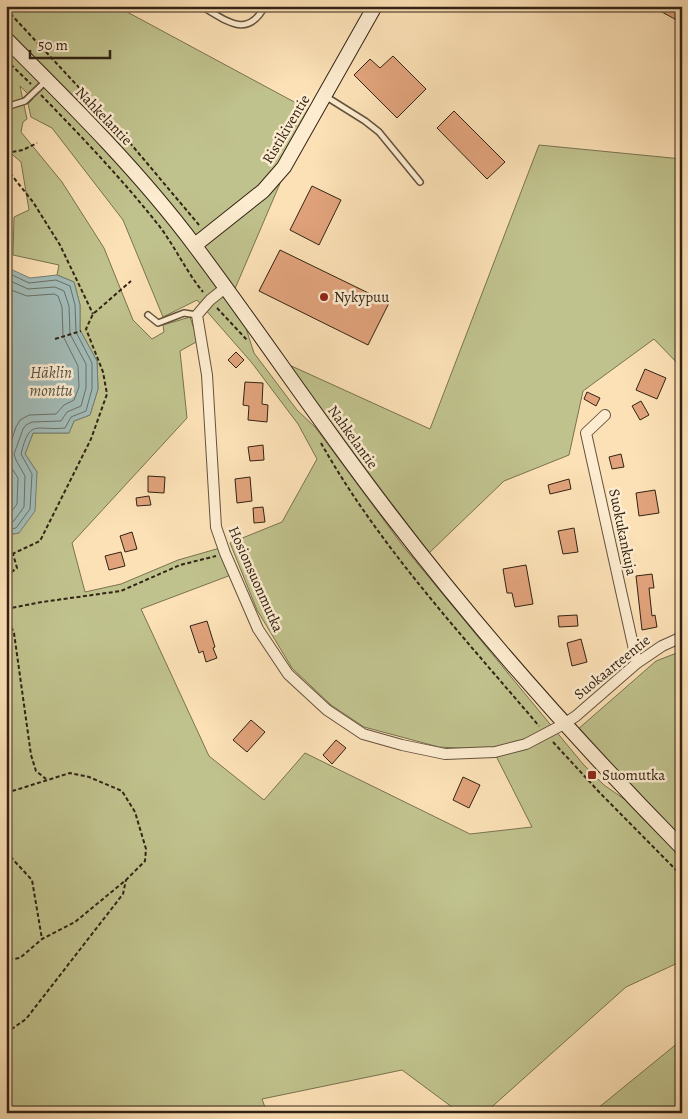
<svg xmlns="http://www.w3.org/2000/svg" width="688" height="1119" viewBox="0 0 688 1119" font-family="Alegreya,serif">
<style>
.green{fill:#c0c28d;stroke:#797250;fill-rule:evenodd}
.water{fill:#a2bbb7;stroke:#757e76}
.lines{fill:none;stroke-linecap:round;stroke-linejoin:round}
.shore{stroke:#6a6f66;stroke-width:1}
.building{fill:#e1a37b;stroke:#322314}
.lane-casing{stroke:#64523c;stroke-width:8}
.street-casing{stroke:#64523c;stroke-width:12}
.secondary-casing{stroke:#322314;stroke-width:16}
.path{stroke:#322314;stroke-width:2;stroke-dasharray:4 2.5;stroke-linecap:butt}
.lane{stroke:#fdecd0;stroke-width:5}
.street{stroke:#fdecd0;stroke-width:10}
.secondary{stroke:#fdecd0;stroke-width:14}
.poi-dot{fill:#8f2418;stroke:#fdecd0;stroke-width:2}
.labels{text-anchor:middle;stroke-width:5;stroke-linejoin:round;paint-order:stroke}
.street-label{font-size:15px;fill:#322314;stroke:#fdecd0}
.poi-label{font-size:15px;fill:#322314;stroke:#fdecd0;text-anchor:start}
.water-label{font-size:16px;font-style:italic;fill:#545145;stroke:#fdecd0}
</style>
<rect width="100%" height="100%" fill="#fce1b6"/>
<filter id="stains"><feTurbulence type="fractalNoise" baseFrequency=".004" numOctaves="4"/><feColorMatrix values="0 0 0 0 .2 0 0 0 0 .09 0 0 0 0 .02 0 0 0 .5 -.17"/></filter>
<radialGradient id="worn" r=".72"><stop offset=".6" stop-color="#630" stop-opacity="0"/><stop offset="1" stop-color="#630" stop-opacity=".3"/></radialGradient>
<path class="green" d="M6 6H116L311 111 234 291 254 353 297 410 315 427 403 546 583 764 604 785 624 799 682 858V961L626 987 485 1113H460L402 1070 262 1099 267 1113H6V535L19 533 37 472 25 454 33 433H69L74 421 90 415 98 389 97 361 80 330V305L74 282 57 275 59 265 13 255 14 217 29 210 21 162 6 149ZM20 86 33 99 28 104 31 117 52 128 123 220 163 317 197 300 252 363 298 424 317 459 282 522 230 543 257 610 292 668 331 705 364 727 439 747 493 750 532 827 470 834 305 753 264 800 209 756 141 609 231 575 220 548 178 560 121 584 85 592 72 543 187 418 180 351 198 341 190 317 163 325 164 332 152 339 133 320 104 248 62 182 21 132 23 122 27 119Z
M539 145 682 159V368L654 339 583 391 569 455 504 481 429 553 287 364 430 429Z
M682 651V838L577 730 656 661Z
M682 1032V1113H592L679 1042Z"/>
<path class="water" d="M6 267 30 278 57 275 74 282 80 305V330L97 361 98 389 90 415 74 421 69 433H33L25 454 37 472 35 511 19 533 6 535Z"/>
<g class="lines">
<path class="shore" d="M6 272 29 283 56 280 70 286 75 305 76 332 92 363V389L86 411 71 417 65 428C35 431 30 418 21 454L32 474 30 509 16 528 6 530
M6 279 28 289 55 287 64 291 69 306 70 334 86 364V388L81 406 67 412 61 421 32 422 26 425 23 429 14 454 16 460 25 476 24 507 13 522 6 524
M6 288 27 296 54 294 58 296 62 307 63 336 78 366 79 387 74 400 64 405 56 414 29 415 20 420 16 427 7 454 8 462 18 478 17 504 9 515 6 516"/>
</g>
<path class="building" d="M651 6H682V23Z
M393 56 426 89 397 118 354 75 370 59 380 68Z
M454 111 505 162 487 179 437 128Z
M312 186 341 200 319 245 290 230Z
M280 250 389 303 368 345 259 291Z
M236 352 244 360 236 368 228 360Z
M645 369 666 378 657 399 636 390Z
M245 382 263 383 262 404 268 405 267 422 248 420 249 406 243 405Z
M587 392 600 398 596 406 584 399Z
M641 401 649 415 640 420 632 406Z
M263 445 264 460 250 461 248 447Z
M621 454 624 467 612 469 609 457Z
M148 476 165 477 164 493 148 492Z
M250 477 252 501 237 503 235 479Z
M569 479 571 489 550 494 548 485Z
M655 490 659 513 639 516 636 493Z
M149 496 151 505 137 506 136 498Z
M263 507 265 522 254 523 253 508Z
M574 528 578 552 563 554 558 531Z
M132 532 137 549 125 552 120 536Z
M121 552 125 566 109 570 105 556Z
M526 565 533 604 515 607 512 593H507L503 569Z
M652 574 654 588H649L652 616 655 615 657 627 642 630 636 576Z
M577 615 578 626 559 627 558 616Z
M207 621 215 647 213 648 217 658 206 662 203 651 199 653 190 626Z
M581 639 587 662 572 666 567 643Z
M251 720 265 732 247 752 233 740Z
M336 740 346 748 332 764 323 755Z
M463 777 480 785 469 808 453 800Z"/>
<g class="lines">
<g class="lane-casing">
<path id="lane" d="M201 6C226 20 247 40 265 6
M325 96 365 121 379 132 420 182
M6 107 25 101 47 80
M148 315 158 323 184 313 197 315"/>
</g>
<g class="street-casing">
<path id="street" d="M225 288 210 300 197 315 207 375 216 527 225 553 258 629 288 674 327 710 363 734 402 745 445 754 495 752 526 744 564 724 576 716 637 663 662 646 682 637
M605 415 586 433 637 663"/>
</g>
<g class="secondary-casing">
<path id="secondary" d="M6 39C72 105 139 171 195 246 261 334 322 426 389 513 479 631 578 742 682 848
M195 245 263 191 284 167 375 6"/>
</g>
<path class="path" d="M6 9 125 137 199 225
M6 60 31 84
M41 95C81 136 121 178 156 222 174 244 185 270 203 292
M6 153 23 150 37 143
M6 168 33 202 60 245 93 314
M217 308 247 340
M55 339 81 331
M321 443C379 546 462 635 539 726
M6 557 40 541 91 439 107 394 103 372 86 329 93 314 131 281
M6 576 17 568 13 554
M6 609 42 602 121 591 180 565 216 556
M6 615 14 633 31 755 36 771 46 779
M553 742 600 793 682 876
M587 779 592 775
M6 793 70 773 89 777 122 791 135 812 146 849 145 861 126 880 75 922 42 939 20 958 6 960
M6 852 32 880 42 939
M6 1033 26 1019 123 894 126 880"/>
<use href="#lane" class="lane"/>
<use href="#street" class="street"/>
<use href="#secondary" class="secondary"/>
</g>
<g class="poi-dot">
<circle cx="324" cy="297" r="5"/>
<rect x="587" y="770" width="10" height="10" rx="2.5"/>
</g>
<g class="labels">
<g class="street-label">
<text transform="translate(104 116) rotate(46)" y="5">Nahkelantie</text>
<text transform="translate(286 129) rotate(-59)" y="5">Ristikiventie</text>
<text transform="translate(353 437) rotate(54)" y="5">Nahkelantie</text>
<text transform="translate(623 532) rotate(78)" y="5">Suokukankuja</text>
<text transform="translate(256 579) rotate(66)" y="5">Hosionsuonmutka</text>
<text transform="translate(612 667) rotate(-39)" y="5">Suokaarteentie</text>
</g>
<g class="poi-label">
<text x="334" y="302">Nykypuu</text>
<text x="602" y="780">Suomutka</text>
</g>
<g class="water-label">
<text x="51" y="378">Häklin<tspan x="51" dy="18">monttu</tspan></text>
</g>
</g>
<rect width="688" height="1119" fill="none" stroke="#fce1b6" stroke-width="25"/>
<rect x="8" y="8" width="673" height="1104" fill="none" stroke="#322314" stroke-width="2.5"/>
<rect x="12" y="12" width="663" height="1094" fill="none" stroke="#322314"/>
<path d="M30 50v8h80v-8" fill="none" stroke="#322314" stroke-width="2.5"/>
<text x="38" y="50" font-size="15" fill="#322314" stroke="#fdecd0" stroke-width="4" paint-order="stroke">50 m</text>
<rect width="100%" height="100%" filter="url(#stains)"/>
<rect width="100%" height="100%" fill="url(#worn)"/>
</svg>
